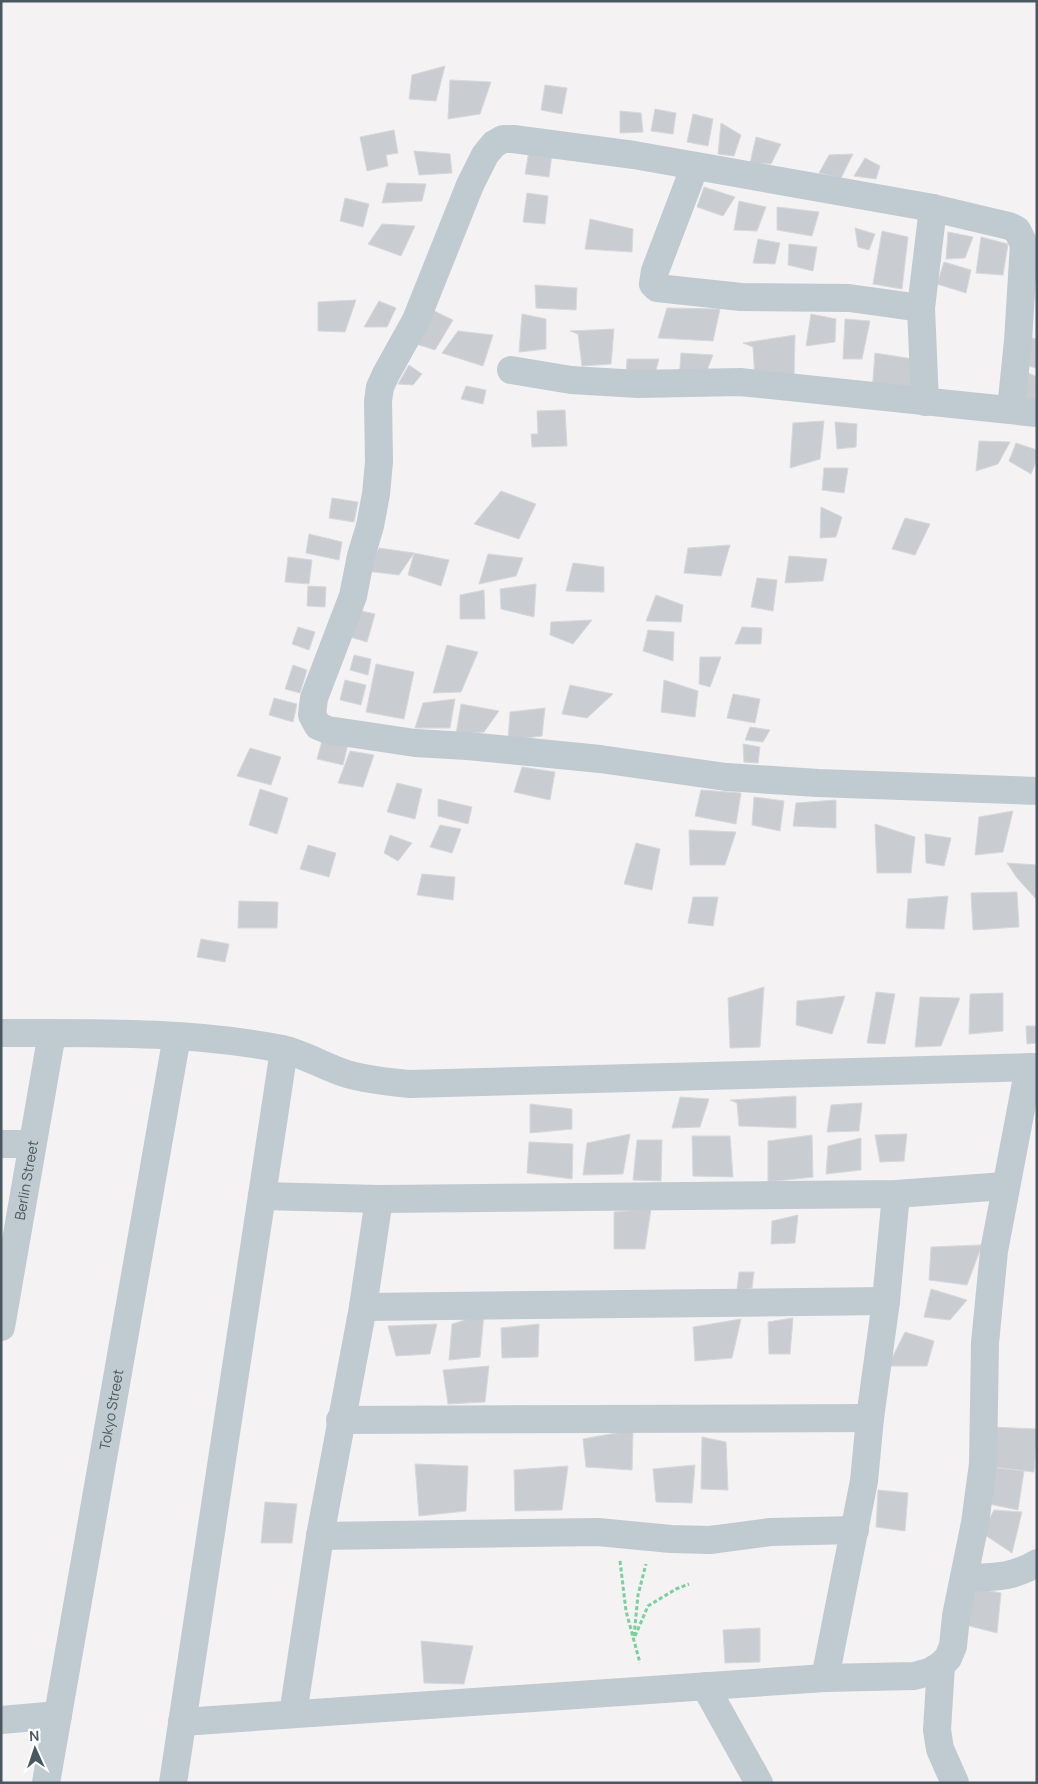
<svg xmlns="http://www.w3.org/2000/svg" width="1038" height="1784" viewBox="0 0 1038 1784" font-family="Manrope,sans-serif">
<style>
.building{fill:#c9cdd1;stroke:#d6d8dd}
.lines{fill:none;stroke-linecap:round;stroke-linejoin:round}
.path{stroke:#78d09e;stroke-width:3;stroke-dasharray:4 2.5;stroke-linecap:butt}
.street{stroke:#c0cad1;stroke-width:28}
.labels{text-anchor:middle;stroke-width:5;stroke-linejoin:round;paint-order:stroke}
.street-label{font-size:14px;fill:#495760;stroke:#fff}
</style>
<rect width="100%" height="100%" fill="#f4f2f2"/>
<path class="building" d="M445 66 436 101 409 99 412 75Z
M450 80 491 82 480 114 448 119Z
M545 85 567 88 562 114 541 110Z
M655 109 676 113 673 134 651 131Z
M620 111 641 113 643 132 620 133Z
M693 114 713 119 708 146 687 142Z
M721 123 741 135 734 156 718 154Z
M394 130 398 153 386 155 388 166 367 171 360 137Z
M756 137 781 144 771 164 750 163Z
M414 151 450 154 452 173 419 175Z
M529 151 552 154 549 177 525 174Z
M853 154 841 178 819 173 829 155Z
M865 158 880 166 876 179 854 176Z
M387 183 426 184 422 201 382 203Z
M704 187 735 197 723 216 697 207Z
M527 193 548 196 545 224 523 222Z
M345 198 369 204 363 227 340 221Z
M739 201 766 207 757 231 734 230Z
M777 207 819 212 812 236 777 230Z
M590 219 633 229 632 252 585 249Z
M382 224 415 226 401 256 368 244Z
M855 228 875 234 869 250 858 247Z
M882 231 908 237 902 289 873 284Z
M948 232 973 237 965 258 946 259Z
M981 237 1008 244 1003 275 976 273Z
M758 239 780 243 775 264 753 263Z
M789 244 817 247 813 271 788 265Z
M944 262 971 270 966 293 937 284Z
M535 285 577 288 576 310 536 308Z
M356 300 345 332 318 331V302Z
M379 301 396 308 387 327H364Z
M667 308 720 309 713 341 658 338Z
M430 309 453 320 435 350 413 343Z
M522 314 546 319V349L519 352Z
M811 314 836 319 835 342 806 346Z
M845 319 870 321 862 359H843Z
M614 329 611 364 582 366 578 334 570 331Z
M458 331 493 335 483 366 442 353Z
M795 335 794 376 755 380 753 347 743 343Z
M1026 337 1037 339V368L1027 366Z
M681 353 713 355 703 380H679Z
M875 353 913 359 909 396 872 393Z
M627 359H659L654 377 626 378Z
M409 365 422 374 413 385 398 384Z
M1018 368 1037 377V409L1019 408Z
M466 386 486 390 483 404 461 399Z
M565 410 567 446 532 447 531 434H538L537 411Z
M824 421 820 459 790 468 793 423Z
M835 422 857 424 856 447 837 449Z
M979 441 1010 442 998 464 976 471Z
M1016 443 1037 450V459L1031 474 1009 461Z
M824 468H848L844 493 822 490Z
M501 491 536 504 519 539 474 524Z
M332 498 358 502 354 522 329 518Z
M821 507 842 517 836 537 820 538Z
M905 518 930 524 915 555 892 549Z
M309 534 342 542 339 560 306 553Z
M730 545 721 576 684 573 688 548Z
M379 548 414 553 399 575 366 571Z
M414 553 449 560 441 586 408 575Z
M488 554 523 558 516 576 479 584Z
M789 556 827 559 823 581 785 583Z
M288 557 312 560 309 584 285 582Z
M573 563 604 567V592L566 591Z
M757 578 777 580 773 611 751 607Z
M536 584 534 617 501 609 500 589Z
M308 586 326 587 325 607 307 606Z
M484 590 485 619H460V595Z
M656 595 683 605 681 622 646 621Z
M357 610 375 614 367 642 350 637Z
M592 620 573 644 550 635 551 622Z
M298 627 315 632 309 650 292 644Z
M742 627 762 628 761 644H735Z
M648 630 674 632 673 661 643 651Z
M447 645 478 652 461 692 433 693Z
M354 655 371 659 368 675 350 670Z
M700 657H721L710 687 699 684Z
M376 664 414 672 404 719 366 712Z
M293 665 307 670 300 693 285 689Z
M345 680 366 685 361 705 340 700Z
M664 680 698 691 695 717 661 712Z
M570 685 613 694 587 718 562 714Z
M733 694 760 699 755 723 727 718Z
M274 698 297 704 293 722 269 715Z
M455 699 450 728H415L423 703Z
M461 704 499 711 484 732 456 734Z
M545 708 542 736 508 740 510 712Z
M750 727 770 730 763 742 745 740Z
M324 734 349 740 343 765 317 759Z
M743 744 760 747 758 763 744 762Z
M250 748 281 757 271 785 237 776Z
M350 751 374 755 363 787 338 783Z
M522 767 555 772 550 800 514 792Z
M397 783 422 789 415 819 387 812Z
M260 789 288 798 277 834 249 825Z
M701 790 741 793 736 824 695 816Z
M754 797 784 801 780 831 752 825Z
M438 799 472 807 468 824 438 816Z
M836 800V828L793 826 796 803Z
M1013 811 1003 852 975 855 979 817Z
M875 824 915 837 911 873H877Z
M440 825 461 829 452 853 430 847Z
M689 830 736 832 725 865H690Z
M925 834 951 838 944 866 926 863Z
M390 835 412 843 398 861 384 853Z
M636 843 660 849 652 890 624 884Z
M308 845 336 853 329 877 300 869Z
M1007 863 1037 865V900L1017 878Z
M422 874 455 877 453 900 417 895Z
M1017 892 1019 927 973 930 971 893Z
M948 896 944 929 906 928 908 899Z
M693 897H718L713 926 688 923Z
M239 901 278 902 277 928H238Z
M201 939 229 944 225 962 197 957Z
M764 987 760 1047 730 1048 728 998Z
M876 992 895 994 885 1044 867 1043Z
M1003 993V1031L969 1034 970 994Z
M845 996 832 1034 796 1025 797 1001Z
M920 997 960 998 941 1046 915 1047Z
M1026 1026H1037V1043L1027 1044Z
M796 1096V1128L739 1126 737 1103 730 1100Z
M680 1097 709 1099 700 1127 672 1128Z
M862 1103 859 1131 827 1132 831 1105Z
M530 1104 572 1109V1129L530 1133Z
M630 1134 623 1174 583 1175 587 1143Z
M907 1134 904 1161 880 1162 875 1135Z
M812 1135 813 1177 768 1182V1141Z
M692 1136H730L733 1177 693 1176Z
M861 1138V1170L826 1174 828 1146Z
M637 1140H662L661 1181 633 1180Z
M529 1142 573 1144 572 1179 527 1173Z
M651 1209 645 1249H614V1212Z
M798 1215 795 1243 771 1244 772 1221Z
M982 1245 967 1285 929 1280 931 1247Z
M739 1272H754L752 1288 737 1290Z
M931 1289 967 1300 950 1320 924 1317Z
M484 1314 480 1357 449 1360 452 1324Z
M793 1318 790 1354H769L768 1322Z
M741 1319 732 1358 695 1361 693 1327Z
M437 1324 430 1354 396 1356 388 1326Z
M539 1324 538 1357 502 1358 501 1328Z
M905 1332 934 1341 927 1366H888Z
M489 1366 485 1402 448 1404 443 1370Z
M991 1427 1037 1429 1034 1472 991 1467Z
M633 1430 632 1470 586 1467 583 1439Z
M702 1437 726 1442 728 1490 701 1489Z
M415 1464 468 1466 466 1511 419 1516Z
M695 1465 692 1503 656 1502 653 1469Z
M568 1466 562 1510 515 1511 514 1470Z
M993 1467 1024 1471 1018 1510 989 1504Z
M878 1490 908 1493 905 1531 876 1527Z
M265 1502 297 1504 292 1543H261Z
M994 1510 1022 1512 1012 1553 982 1533Z
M967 1587 1001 1593 997 1633 962 1624Z
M760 1628V1662L725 1663 723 1630Z
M421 1641 473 1646 464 1684 424 1683Z"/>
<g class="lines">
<path class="path" d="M620 1561 626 1611 640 1663
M634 1636 638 1595 646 1564
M635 1636 648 1606 676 1589 689 1584"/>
<g class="street">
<path d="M695 166 655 271 653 284 657 288 741 297 849 298 921 308"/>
<path d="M511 370 571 380 638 384 740 382 1037 413"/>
<path d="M925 402 921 308 933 208"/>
<path d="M1011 409 1018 341 1024 244 1017 230 1009 226 933 208 634 155 513 139H503L494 144 485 155 470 185 416 320 386 374 380 387 378 401 379 462 376 494 370 526 361 556 353 596 314 698 312 715 318 726 328 730 415 743 468 746 600 759 726 777 818 783 1037 791"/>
<path d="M1 1033C93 1033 192 1031 282 1049 304 1054 325 1067 347 1074 367 1080 389 1082 410 1084L1037 1067"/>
<path d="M1 1144H32"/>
<path d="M262 1196 379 1199 896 1194 1005 1186"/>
<path d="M363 1307 886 1301"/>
<path id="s1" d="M1 1327 52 1033"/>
<path d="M340 1420 870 1418"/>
<path d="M320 1536 598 1532 671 1539 710 1540 770 1532 855 1530"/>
<path d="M964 1578C992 1577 1013 1578 1037 1563"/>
<path d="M941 1665 937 1730 940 1749 955 1783"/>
<path d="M825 1678 864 1481 870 1418 886 1301 896 1194"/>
<path d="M705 1686 759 1783"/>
<path d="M293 1714 320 1536 363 1307 379 1199"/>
<path d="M1 1720 58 1715"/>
<path d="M182 1722 825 1678 914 1676 929 1672 941 1665 948 1658 953 1646 956 1616 975 1523 983 1464 985 1343 994 1251 1029 1067"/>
<path id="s2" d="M46 1783 177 1036"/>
<path d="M173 1783 284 1050"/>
</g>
</g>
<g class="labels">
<g class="street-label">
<text dy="5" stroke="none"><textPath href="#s1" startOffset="149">Berlin Street</textPath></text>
<text dy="5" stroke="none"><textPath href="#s2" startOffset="379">Tokyo Street</textPath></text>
</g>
</g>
<rect width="1038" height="1784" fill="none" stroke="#495760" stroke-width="5"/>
<g transform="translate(35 1749) rotate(357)" stroke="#ffffff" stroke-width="4" paint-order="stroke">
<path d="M0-4L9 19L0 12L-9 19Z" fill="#495760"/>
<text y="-8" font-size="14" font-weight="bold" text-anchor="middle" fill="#495760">N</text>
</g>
</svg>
